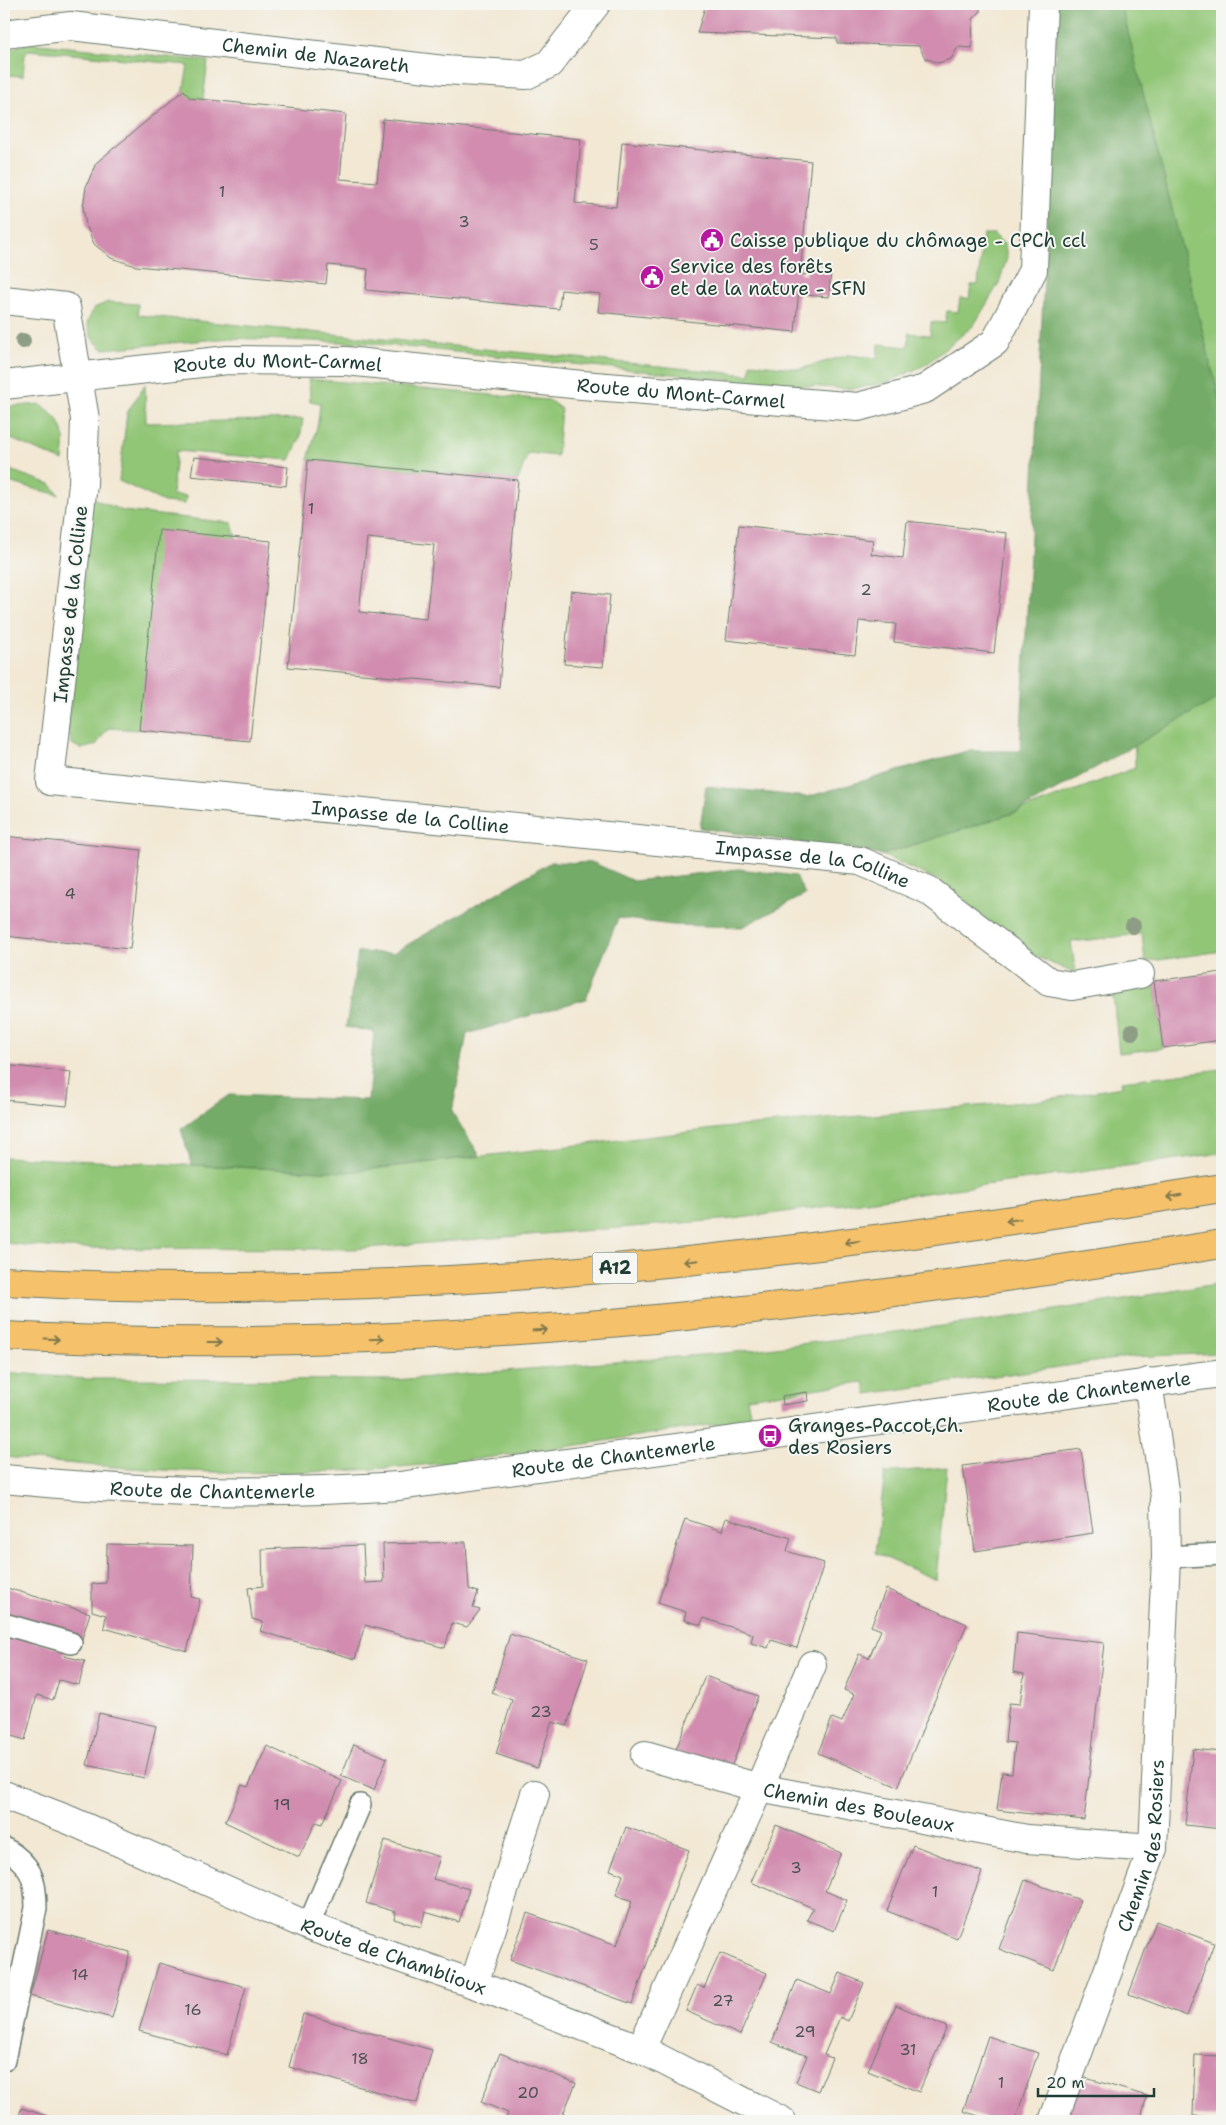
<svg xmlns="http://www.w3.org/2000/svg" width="1226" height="2125" viewBox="0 0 1226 2125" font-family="'Shantell Sans',sans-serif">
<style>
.green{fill:#92c677;stroke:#588256}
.forest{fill:#75ab68;stroke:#4a744e}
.building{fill:#d18caf;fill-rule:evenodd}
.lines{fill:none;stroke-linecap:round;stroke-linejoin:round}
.service-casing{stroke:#69796c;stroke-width:24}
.minor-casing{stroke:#69796c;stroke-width:30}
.tertiary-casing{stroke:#69796c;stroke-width:30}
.motorway-casing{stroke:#69796c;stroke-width:30}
.service{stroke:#fff;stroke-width:21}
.minor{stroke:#fff;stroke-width:28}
.tertiary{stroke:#fff;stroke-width:28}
.motorway{stroke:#f5c16b;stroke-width:28}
.tree{fill:#8e9d85}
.oneway{stroke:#7f784d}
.labels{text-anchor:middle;stroke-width:4;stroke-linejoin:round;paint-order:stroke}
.number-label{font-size:16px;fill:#4c5153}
.shield{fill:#f6f6f2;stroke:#60746d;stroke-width:1}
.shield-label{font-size:18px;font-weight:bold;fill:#1f3d34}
.street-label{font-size:19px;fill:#1f3d34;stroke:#f6f6f2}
.poi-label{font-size:19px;fill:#1f3d34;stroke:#f6f6f2;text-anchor:start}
</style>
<rect width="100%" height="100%" fill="#f6f6f2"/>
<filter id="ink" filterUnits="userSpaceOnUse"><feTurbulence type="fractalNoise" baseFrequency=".02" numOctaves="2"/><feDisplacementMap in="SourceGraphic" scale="10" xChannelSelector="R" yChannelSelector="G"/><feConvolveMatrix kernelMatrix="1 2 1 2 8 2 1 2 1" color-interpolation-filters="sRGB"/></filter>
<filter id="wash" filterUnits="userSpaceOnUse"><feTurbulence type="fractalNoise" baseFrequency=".0096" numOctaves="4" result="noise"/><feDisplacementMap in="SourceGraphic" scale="20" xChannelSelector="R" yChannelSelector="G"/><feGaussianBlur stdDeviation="1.12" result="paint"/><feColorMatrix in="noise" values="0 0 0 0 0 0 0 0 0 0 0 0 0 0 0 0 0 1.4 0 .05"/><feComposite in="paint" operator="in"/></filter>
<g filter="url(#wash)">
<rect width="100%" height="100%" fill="#f2e8d4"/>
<path class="green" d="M1115 4H1222V951L1145 962 1142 934 1071 942 1076 974 1026 952 939 881 882 855 1017 812 1135 768 1130 404Z
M29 43 208 61 203 100 185 97 183 95 188 65 29 50 25 55 23 76 4 75C4 47 3 51 29 43Z
M983 234H994L1005 245 1007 258 999 283 974 325 927 364 886 383 851 389 750 382 367 343 231 338 103 349 92 339 87 323 94 308 108 302 138 304V315L750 375 751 363 800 369 848 355 877 358 879 344 908 347 909 333 930 335 931 322 945 323 947 311 958 312 960 298 969 299 971 285H978Z
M309 379 549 400 561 409 557 456 528 453 518 480 308 460 318 423 320 403 310 401Z
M145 384 146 423 303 419 300 438 290 460 176 451 172 495 186 496 185 504 164 502 119 481 127 413Z
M40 404C65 424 66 429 63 461L4 436V407Z
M4 468 50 484 59 495 4 481Z
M92 498 123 511 232 523 236 538 139 730 108 728 96 745 81 749 72 744 68 729Z
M1154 981 1163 1048 1119 1053 1113 995 1147 986Z
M1222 1069V1153L733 1219 353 1249 58 1248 4 1243V1157L346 1172 732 1127 1036 1101 1122 1087 1121 1081Z
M1222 1283V1353L1130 1357 867 1394 864 1382 747 1398 751 1419C615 1438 477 1465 339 1471 227 1476 115 1469 4 1457V1372L86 1379 395 1380 736 1352 1006 1318Z
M947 1467 936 1580 875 1553 885 1473Z"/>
<path class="forest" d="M1058 4H1121L1222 409V696L1017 812 882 855 700 828 706 786 807 797 967 751H1020Z
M551 862 594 863 633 881 739 869 796 876 805 895 742 927 672 925 618 918 586 999 467 1034 452 1112 480 1156 346 1172 192 1165 181 1129 229 1095 368 1100 374 1032 346 1027 358 952 393 953Z"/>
<g id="blocks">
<path class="building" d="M706 4H980V12L973 19 972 48 958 47 951 59 938 63 925 58 919 46 837 43V38L697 33Z
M184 90 190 98 346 114 340 179 377 182 383 119 581 139 575 203 616 207 622 142 811 161 800 274 806 275 807 268 831 270 829 297 804 295V288H799L795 332 598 312 600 294 561 290 559 309 366 290 368 269 328 265 326 284 136 266 111 258 94 244 86 225 83 207 86 187 96 163Z
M194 457 288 467 286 486 191 476Z
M308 460 518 480 499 687 288 667ZM367 538 434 545 426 619 359 612Z
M907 521 1007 533 994 653 894 642 896 624 859 621 855 655 726 640 739 525 873 540 871 554 903 558Z
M159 530 271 541 250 741 139 730Z
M571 591 610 595 603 667 564 664Z
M4 836 141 850 130 949 4 936Z
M1222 972V1040L1163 1048 1154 981Z
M4 1065 71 1072 67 1106 4 1100Z
M807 1392 808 1401 783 1405 782 1396Z
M1081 1449 1093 1533 975 1551 963 1466Z
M726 1518 791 1538 787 1551 824 1563 797 1648 771 1640 768 1648 751 1643 753 1634 703 1618 701 1625 684 1620 686 1612 658 1603 685 1519 722 1531Z
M466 1542 469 1589 478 1592 473 1608 480 1610 467 1627 452 1623 445 1648 365 1625 355 1659 260 1631 263 1622 252 1619 248 1588 263 1586 262 1549 363 1545 365 1583 384 1582 383 1544Z
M107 1544 193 1546 191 1597 200 1599 187 1651 104 1628 106 1615 92 1611V1584L106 1583Z
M4 1587 90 1613 81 1642 4 1619Z
M886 1589 967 1624 898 1787 818 1753 832 1718 842 1722 854 1694 844 1690 859 1654 869 1658 881 1630 871 1626Z
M4 1633 65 1650 64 1656 85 1661 79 1685 59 1680 53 1700 37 1695 25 1740 4 1734Z
M1017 1633 1104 1643 1084 1820 997 1810 1002 1772 1012 1773 1015 1743 1005 1742 1009 1703 1020 1704 1024 1674 1013 1672Z
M510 1634 588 1659 567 1726 552 1722 537 1768 496 1754 512 1700 492 1693Z
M705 1676 758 1696 729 1773 675 1752Z
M99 1713 156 1726 144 1778 87 1765Z
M354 1744 387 1758 374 1790 341 1776Z
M267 1746 342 1781 322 1824 316 1822 299 1857 225 1822 242 1785 248 1787Z
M1193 1749 1222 1752V1829L1185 1825Z
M776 1825 841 1853 825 1891 847 1900 834 1931 807 1920 813 1908 751 1882Z
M626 1827 689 1850 632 2004 510 1960 527 1913 617 1945 632 1901 616 1895 623 1875 610 1870Z
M385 1840 440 1857 433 1879 469 1889 459 1922 425 1912 421 1927 394 1919 396 1912 366 1903Z
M913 1845 982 1872 957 1938 887 1911Z
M1025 1880 1080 1900 1054 1970 999 1949Z
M1156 1921 1214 1943 1187 2016 1129 1994Z
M48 1930 130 1952 112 2018 30 1996Z
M720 1953 767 1973 740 2035 686 2011 697 1985 704 1988Z
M159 1963 246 1987 227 2055 139 2031Z
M840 1973 864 1983 848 2021 840 2017 824 2055 832 2058 818 2091 796 2082 807 2056 772 2042 797 1980 831 1994Z
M896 2005 947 2027 919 2092 868 2071Z
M303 2014 432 2050 417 2103 289 2067Z
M988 2036 1038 2053 1015 2121H994L963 2111Z
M500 2053 576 2083 560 2121H505L508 2113 481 2102Z
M1195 2055 1222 2056V2117L1193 2116Z
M1079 2076 1147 2096 1140 2121H1066Z
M21 2108 64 2121H18Z"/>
</g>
</g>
<g filter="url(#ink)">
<use href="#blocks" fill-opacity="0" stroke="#69796c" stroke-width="1"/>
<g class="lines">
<g class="service-casing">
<path id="service" d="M1166 1557 1222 1554
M4 1624 71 1643
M4 1848C31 1864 36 1878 36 1908L4 2060
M308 1926 360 1805"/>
</g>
<g class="minor-casing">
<g id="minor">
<path id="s1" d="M4 34 71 26 444 70 526 75 549 64 596 4"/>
<path id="s2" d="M4 300 66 307 85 419 83 484 50 781 860 861 928 890 1049 982 1072 986 1140 974"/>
<path id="s3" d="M4 385 228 360 346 361 582 385 858 407 925 389 995 342 1033 270 1043 4"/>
<path d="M645 1755 759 1788 812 1665"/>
<path id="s4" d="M4 1795 69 1820 308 1926 474 1984 641 2049 782 2121"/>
<path d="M474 1984 535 1794"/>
<path id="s5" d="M641 2049 759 1788 1027 1839 1153 1848"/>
<path id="s6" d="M1053 2121 1153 1848 1166 1557 1165 1497 1148 1382"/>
</g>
</g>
<g class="tertiary-casing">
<g id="tertiary">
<path id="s7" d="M4 1479C136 1493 267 1495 399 1486L1222 1373"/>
</g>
</g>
<g class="motorway-casing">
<path id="motorway" d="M4 1281C412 1306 820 1252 1222 1188
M4 1336C413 1358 819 1309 1222 1244"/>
</g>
<use href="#service" class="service"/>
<use href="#minor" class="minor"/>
<use href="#tertiary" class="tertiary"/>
<use href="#motorway" class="motorway"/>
</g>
<g class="tree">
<circle cx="23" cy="341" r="8"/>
<circle cx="1133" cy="926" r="8"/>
<circle cx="1132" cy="1032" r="8"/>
</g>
<defs><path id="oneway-shaft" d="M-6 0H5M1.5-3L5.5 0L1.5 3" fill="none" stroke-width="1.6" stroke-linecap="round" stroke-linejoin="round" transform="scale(1.25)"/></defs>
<g class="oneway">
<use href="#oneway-shaft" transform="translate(1174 1196) rotate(171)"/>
<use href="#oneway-shaft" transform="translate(1013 1220) rotate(172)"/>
<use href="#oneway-shaft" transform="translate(852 1242) rotate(173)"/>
<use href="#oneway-shaft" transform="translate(691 1261) rotate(174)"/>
<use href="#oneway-shaft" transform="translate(540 1330) rotate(-4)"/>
<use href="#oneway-shaft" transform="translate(52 1339) rotate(3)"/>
<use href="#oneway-shaft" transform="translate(377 1339) rotate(-2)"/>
<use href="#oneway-shaft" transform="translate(215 1342)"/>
</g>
</g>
<defs>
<g id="civic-disc" transform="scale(1.25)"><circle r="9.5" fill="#b5179e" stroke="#f6f6f2"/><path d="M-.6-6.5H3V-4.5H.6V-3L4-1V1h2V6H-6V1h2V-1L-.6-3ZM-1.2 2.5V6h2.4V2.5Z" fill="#fff"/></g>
<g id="bus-disc" transform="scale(1.25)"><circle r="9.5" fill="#b5179e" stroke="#f6f6f2"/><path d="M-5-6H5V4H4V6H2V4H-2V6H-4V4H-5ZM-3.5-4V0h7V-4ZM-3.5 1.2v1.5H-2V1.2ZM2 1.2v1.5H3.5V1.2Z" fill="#fff"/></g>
</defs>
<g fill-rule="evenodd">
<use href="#civic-disc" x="712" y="240"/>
<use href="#civic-disc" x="652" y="277"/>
<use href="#bus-disc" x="770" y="1436"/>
</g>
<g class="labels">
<g class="number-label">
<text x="222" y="197">1</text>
<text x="464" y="227">3</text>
<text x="594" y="250">5</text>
<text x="311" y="514">1</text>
<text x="866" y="595">2</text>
<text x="70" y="899">4</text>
<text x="541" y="1717">23</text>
<text x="282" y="1810">19</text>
<text x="796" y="1873">3</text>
<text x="935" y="1897">1</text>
<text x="80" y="1980">14</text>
<text x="723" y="2006">27</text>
<text x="193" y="2015">16</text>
<text x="805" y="2037">29</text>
<text x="908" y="2055">31</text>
<text x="360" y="2064">18</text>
<text x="1001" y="2088">1</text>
<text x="528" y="2098">20</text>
</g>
<rect class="shield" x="592.5" y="1252.5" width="45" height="31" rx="4"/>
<g class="shield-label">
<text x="615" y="1274">A12</text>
</g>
<g class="street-label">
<text dy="7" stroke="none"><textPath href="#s1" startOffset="314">Chemin de Nazareth</textPath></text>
<text dy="7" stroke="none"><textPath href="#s3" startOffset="275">Route du Mont-Carmel</textPath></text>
<text dy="7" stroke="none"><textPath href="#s3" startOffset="680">Route du Mont-Carmel</textPath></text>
<text transform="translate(70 604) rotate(-84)" y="7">Impasse de la Colline</text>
<text dy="7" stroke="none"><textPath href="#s2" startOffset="902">Impasse de la Colline</textPath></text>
<text dy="7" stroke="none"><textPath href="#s2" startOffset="1308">Impasse de la Colline</textPath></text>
<text dy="7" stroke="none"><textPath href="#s7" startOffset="1092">Route de Chantemerle</textPath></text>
<text dy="7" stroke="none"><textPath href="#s7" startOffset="612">Route de Chantemerle</textPath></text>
<text dy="7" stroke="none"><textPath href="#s7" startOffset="209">Route de Chantemerle</textPath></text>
<text dy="7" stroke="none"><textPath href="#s5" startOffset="388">Chemin des Bouleaux</textPath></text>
<text dy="7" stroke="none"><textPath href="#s6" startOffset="291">Chemin des Rosiers</textPath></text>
<text dy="7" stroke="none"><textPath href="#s4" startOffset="422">Route de Chamblioux</textPath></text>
</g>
<g class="poi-label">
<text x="730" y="247">Caisse publique du chômage - CPCh ccl</text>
<text x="670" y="273">Service des forêts<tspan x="670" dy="22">et de la nature - SFN</tspan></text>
<text x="788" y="1432">Granges-Paccot,Ch.<tspan x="788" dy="22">des Rosiers</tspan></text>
</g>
</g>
<rect width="1226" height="2125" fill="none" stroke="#f6f6f2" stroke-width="20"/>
<path d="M1038 2088v8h116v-8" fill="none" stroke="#1f3d34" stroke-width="2.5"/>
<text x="1046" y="2088" font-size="15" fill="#1f3d34" stroke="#f6f6f2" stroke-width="4" paint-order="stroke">20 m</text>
</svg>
